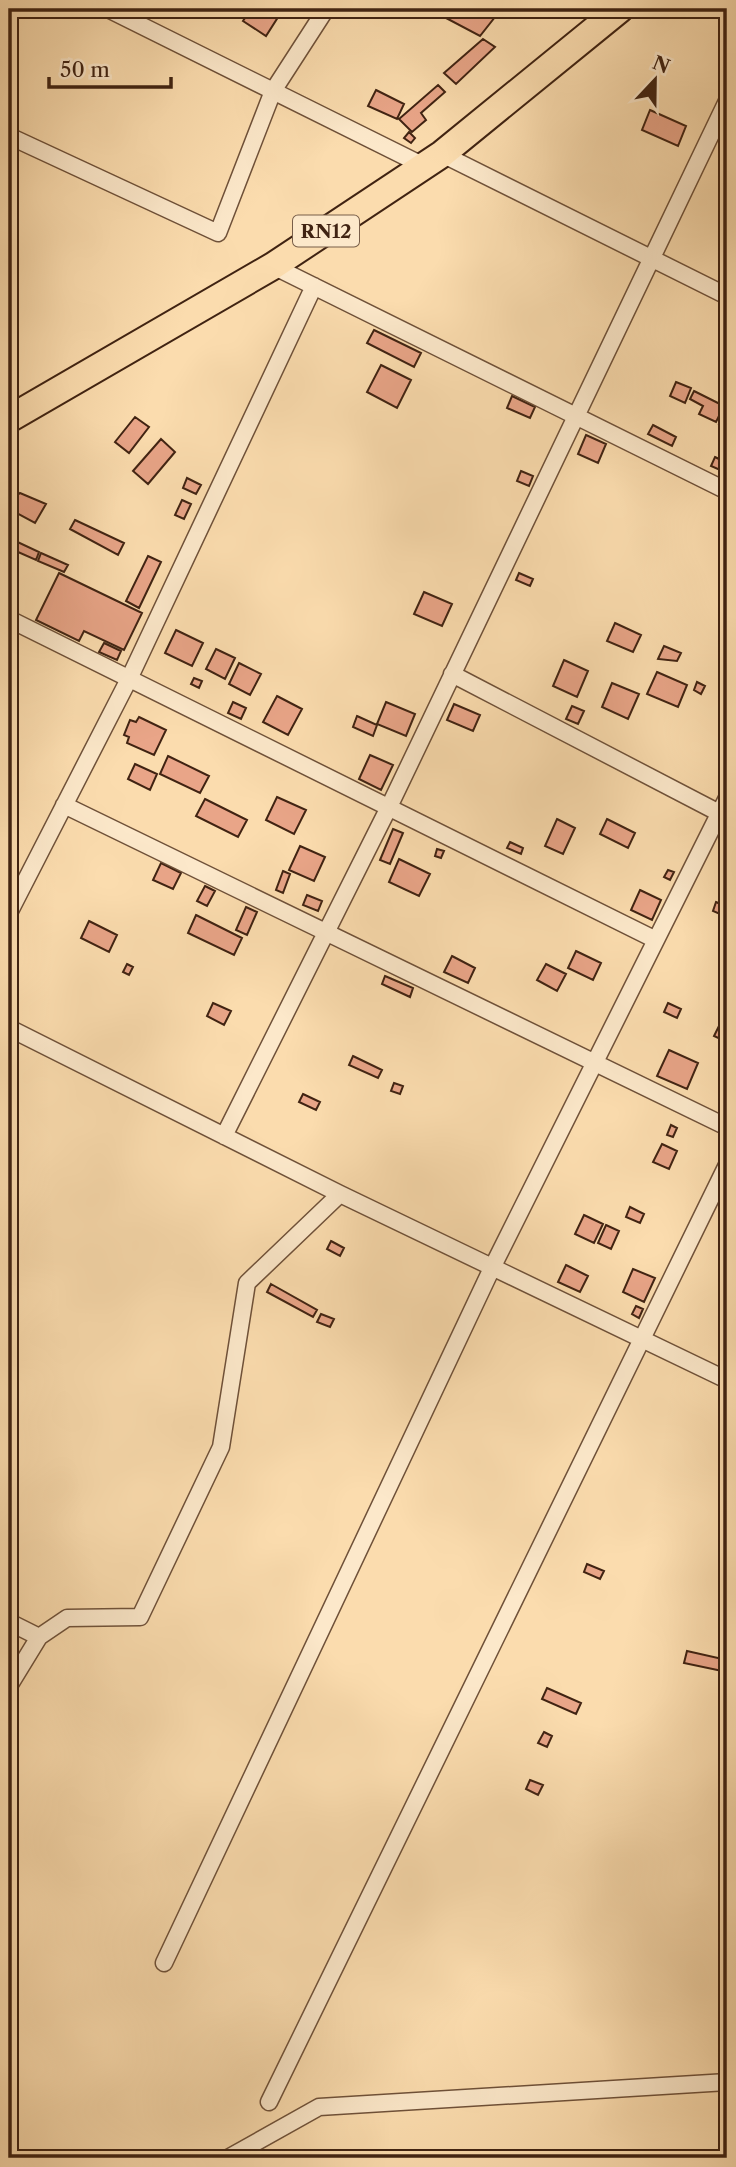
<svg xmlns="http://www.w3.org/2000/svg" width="736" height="2167" viewBox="0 0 736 2167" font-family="'Libre Caslon Text',serif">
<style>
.building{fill:#e9a588;stroke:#402312;stroke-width:2}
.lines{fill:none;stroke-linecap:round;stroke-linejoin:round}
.minor-casing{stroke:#6f5139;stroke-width:19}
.primary-casing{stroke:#402312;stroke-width:30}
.minor{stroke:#fce8ca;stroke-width:16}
.primary{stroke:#fbdcae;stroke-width:26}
.labels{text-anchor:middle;stroke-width:5;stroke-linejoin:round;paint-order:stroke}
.shield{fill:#fce8ca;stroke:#785e49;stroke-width:2}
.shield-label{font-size:19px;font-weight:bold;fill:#402312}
</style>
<rect width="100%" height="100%" fill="#fbdcae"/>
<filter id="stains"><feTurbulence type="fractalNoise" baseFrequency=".00286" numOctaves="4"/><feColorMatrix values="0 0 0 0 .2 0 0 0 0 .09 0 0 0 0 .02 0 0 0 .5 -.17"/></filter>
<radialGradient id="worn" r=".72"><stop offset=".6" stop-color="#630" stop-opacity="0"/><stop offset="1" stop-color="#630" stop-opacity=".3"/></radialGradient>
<path class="building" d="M251 9H271L280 14 266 36 243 21Z
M429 9H483L495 17 480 36Z
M483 39 495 47 456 84 444 73Z
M438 85 445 92 421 113 426 120 412 132 399 119Z
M376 90 404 104 397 119 368 106Z
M650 110 686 126 678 146 642 130Z
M409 132 415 138 411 143 404 138Z
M374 330 421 353 414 367 367 343Z
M381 365 411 380 397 408 367 392Z
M676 382 691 388 685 403 670 396Z
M694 391 724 406 716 422 699 414 703 406 690 399Z
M512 396 535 407 530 418 507 408Z
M726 408H727V427L719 424Z
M135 417 149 427 129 453 115 442Z
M653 425 676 437 672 446 648 434Z
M586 435 606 444 598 463 578 454Z
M161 439 175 452 148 484 133 471Z
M715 457 727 463V473L711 466Z
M521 471 533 476 529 486 517 481Z
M187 478 201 485 196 494 183 488Z
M20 493 46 504 35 523 9 509V502Z
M182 500 191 504 184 519 175 515Z
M75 520 124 543 118 555 70 529Z
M9 538 39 552 36 560 9 548Z
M41 553 68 565 64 572 38 561Z
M148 556 161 562 139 608 126 601Z
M59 573 142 613 124 650 84 631 79 641 36 620Z
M519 573 533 579 530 586 516 580Z
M424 592 452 604 442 626 414 614Z
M615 623 641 635 633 652 607 641Z
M176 630 203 643 192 666 165 653Z
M104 643 121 651 117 660 99 652Z
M664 646 681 653 677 661 658 659Z
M216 649 235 658 225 679 206 669Z
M564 660 588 671 577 697 553 686Z
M239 663 261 674 250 695 229 684Z
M657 672 687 685 678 707 647 694Z
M194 678 202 681 199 688 191 684Z
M697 682 705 686 701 694 694 690Z
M612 683 639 694 628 719 602 707Z
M277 696 302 709 288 735 263 722Z
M233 702 246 708 241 719 228 713Z
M386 702 415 714 406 736 377 724Z
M454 704 480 715 473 731 447 720Z
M572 706 584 711 578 724 566 719Z
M357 716 377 725 373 736 353 727Z
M139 717 166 730 154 755 127 743 129 737 124 735 130 720 136 722Z
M370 755 393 765 381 790 359 779Z
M168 756 209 776 200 793 160 774Z
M135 764 157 774 150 790 128 779Z
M277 797 306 810 294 834 266 820Z
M205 799 247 820 238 837 196 816Z
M557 819 575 828 563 854 545 846Z
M607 819 635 833 628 848 600 834Z
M393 829 403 833 390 864 380 860Z
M510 842 523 848 521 854 507 848Z
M300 846 325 857 314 881 289 870Z
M437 849 444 851 441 858 435 856Z
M399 859 430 874 419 896 389 882Z
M161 863 181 873 173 889 153 880Z
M668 870 674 872 670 880 664 877Z
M283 871 290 874 283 893 276 890Z
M205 886 215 891 207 906 197 901Z
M640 890 661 900 652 920 631 910Z
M307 895 322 901 318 911 303 905Z
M716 902 727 907V917L713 911Z
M246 907 257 912 247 935 236 930Z
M196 915 242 938 234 955 188 933Z
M89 921 117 935 109 952 81 938Z
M576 951 601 963 593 980 568 968Z
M452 956 475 968 468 983 444 972Z
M127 964 133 967 129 975 123 972Z
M546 964 566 974 557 991 537 980Z
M385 976 413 988 410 997 382 984Z
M213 1003 231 1011 224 1025 207 1016Z
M668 1003 681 1009 677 1018 664 1012Z
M722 1020 727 1023V1042L714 1036Z
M669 1050 698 1063 687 1089 657 1076Z
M353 1056 382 1070 378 1078 349 1065Z
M394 1083 403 1086 400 1094 391 1091Z
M303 1094 320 1102 316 1110 299 1102Z
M671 1125 677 1128 673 1137 667 1135Z
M662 1144 677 1151 669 1169 653 1162Z
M630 1207 644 1214 640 1223 626 1217Z
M584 1215 603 1224 594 1243 575 1234Z
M606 1225 619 1231 611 1249 598 1243Z
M331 1241 344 1248 340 1256 327 1249Z
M566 1265 588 1276 580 1292 558 1282Z
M633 1269 655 1278 644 1302 623 1292Z
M271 1284 317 1310 313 1317 267 1292Z
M636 1306 643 1309 639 1318 632 1314Z
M321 1314 334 1319 330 1327 317 1322Z
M587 1564 604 1571 600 1579 584 1572Z
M687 1651 727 1660V1672L684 1663Z
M547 1688 581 1703 576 1714 542 1699Z
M544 1732 552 1736 547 1747 538 1743Z
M530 1780 543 1785 538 1795 526 1789Z"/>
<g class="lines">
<g class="minor-casing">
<path id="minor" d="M108 9 424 166
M9 136 218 233 273 91 326 9
M442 154 727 296
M273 266 727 491
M9 619 656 940
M452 674 727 817
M64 805 727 1127
M9 913 129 679 314 286
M9 1028 340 1194 727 1380
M224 1136 389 807 727 101
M9 1622 39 1637
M9 1686 39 1637 67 1618 140 1617 221 1447 247 1283 340 1194
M164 1963 492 1268 727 798
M269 2102 727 1165
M228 2158 319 2107 727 2082"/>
</g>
<g class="primary-casing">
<path id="primary" d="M9 419 273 266 442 154 620 9"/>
</g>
<use href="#minor" class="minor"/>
<use href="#primary" class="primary"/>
</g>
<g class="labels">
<rect class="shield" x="293" y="215.5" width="66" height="31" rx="5"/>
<g class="shield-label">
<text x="326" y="238">RN12</text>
</g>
</g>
<rect width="736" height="2167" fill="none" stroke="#fbdcae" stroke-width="35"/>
<rect x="10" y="10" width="715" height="2146" fill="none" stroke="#402312" stroke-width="3.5"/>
<rect x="18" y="18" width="701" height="2132" fill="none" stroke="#402312" stroke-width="2"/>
<g transform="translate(655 80) rotate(22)" stroke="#fce8ca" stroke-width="5" paint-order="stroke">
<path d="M0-5L12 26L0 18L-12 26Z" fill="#402312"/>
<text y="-10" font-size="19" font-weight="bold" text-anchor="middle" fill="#402312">N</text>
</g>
<path d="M49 77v10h122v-10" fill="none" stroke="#402312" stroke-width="3.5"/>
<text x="60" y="77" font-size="21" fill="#402312" stroke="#fce8ca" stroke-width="5" paint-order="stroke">50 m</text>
<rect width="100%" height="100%" filter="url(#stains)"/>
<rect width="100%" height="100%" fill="url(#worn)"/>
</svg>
